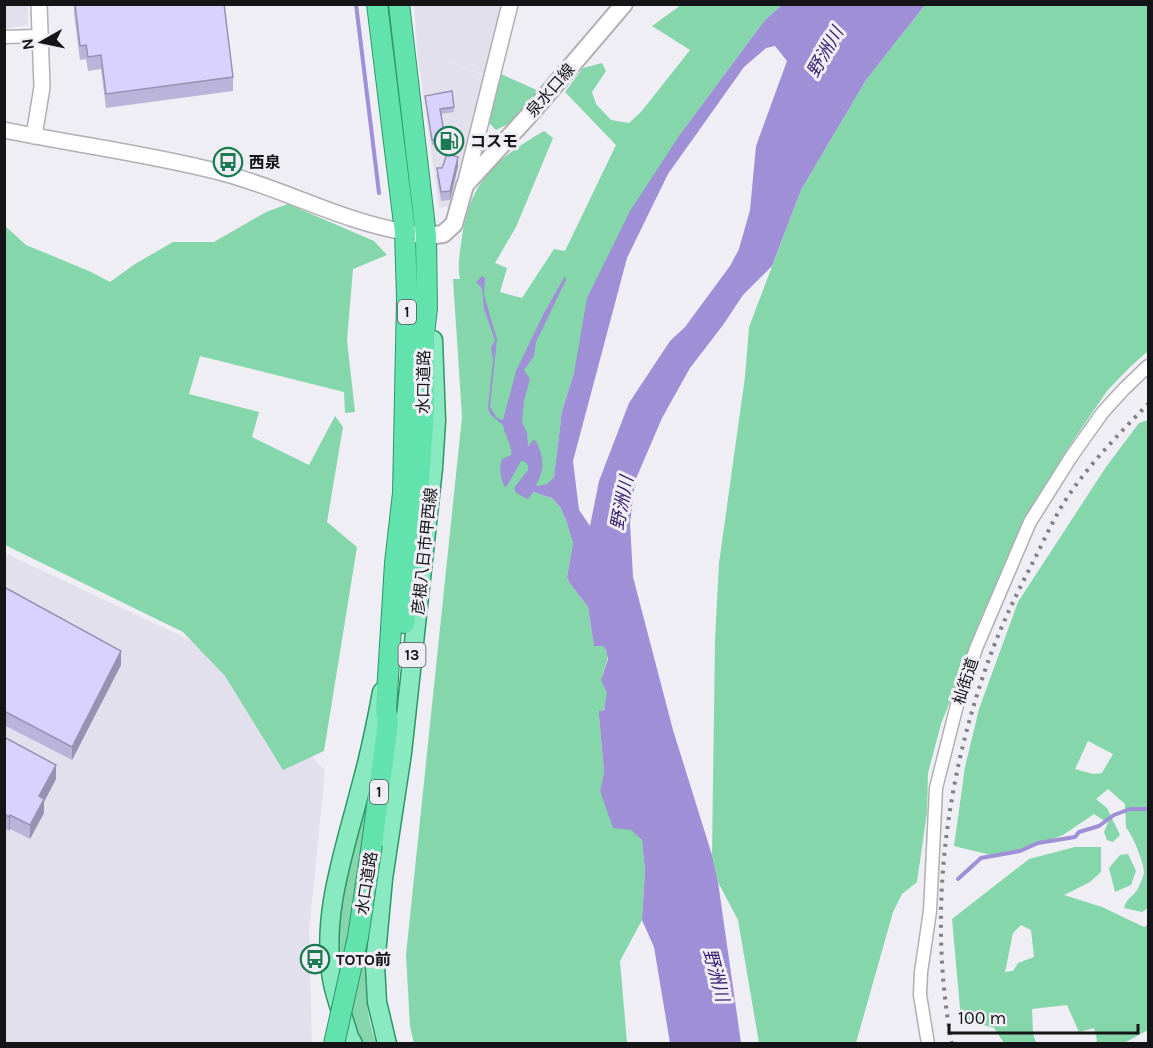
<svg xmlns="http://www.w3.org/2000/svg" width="1153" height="1048" viewBox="0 0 1153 1048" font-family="Karla,'Noto Sans JP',sans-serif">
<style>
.built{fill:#e2e0ed}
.green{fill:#85d6ab;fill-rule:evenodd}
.water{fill:#9e8fd6;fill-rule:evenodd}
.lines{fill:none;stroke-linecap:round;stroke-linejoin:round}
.stream{stroke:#9e8fd6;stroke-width:4}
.minor-casing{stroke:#afafb4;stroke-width:15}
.tertiary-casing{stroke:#afafb4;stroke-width:18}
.secondary-casing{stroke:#afafb4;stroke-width:20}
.primary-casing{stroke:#2d966a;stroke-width:21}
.trunk-casing{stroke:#2d966a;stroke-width:22}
.minor{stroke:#fff;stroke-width:12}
.tertiary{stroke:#fff;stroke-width:15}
.secondary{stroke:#fff;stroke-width:16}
.primary{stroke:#89e9c1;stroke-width:18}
.trunk{stroke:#62e2ac;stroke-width:20}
.rail{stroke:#807f83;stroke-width:4;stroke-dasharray:3 6;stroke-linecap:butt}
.trunk-bridge-casing{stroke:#2d966a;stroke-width:22;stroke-linecap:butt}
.trunk-bridge{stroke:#62e2ac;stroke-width:20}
.wall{fill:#bbb4da}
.shaded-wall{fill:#9892b2}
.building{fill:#d9d1fe;stroke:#9892b2;stroke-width:1.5}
.labels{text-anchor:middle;stroke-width:6;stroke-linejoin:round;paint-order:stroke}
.shield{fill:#efeef4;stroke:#565659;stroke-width:1.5}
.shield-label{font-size:15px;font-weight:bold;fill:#151517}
.street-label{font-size:16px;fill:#151517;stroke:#efeef4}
.poi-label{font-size:16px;font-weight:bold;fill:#151517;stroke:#efeef4;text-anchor:start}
.water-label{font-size:18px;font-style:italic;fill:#381c6f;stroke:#efeef4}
</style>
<rect width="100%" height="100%" fill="#efeef4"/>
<path class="built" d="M5 4 28 5V25L5 29Z
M414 5H503L485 75 434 56 485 76 451 206 439 208 417 49Z
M5 553 226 657 325 771 309 931 312 1043 5 1044Z"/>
<path class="green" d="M681 5H782L765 20 681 133 574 373 562 411 554 477 547 484 537 487 533 492 552 498 560 507 566 520 573 543 567 577 569 582 588 607 594 646H603C613 657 603 666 602 679 602 684 606 688 607 693 608 701 604 710 599 716L604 772 600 792 642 840 645 871 642 920 620 961 627 1043 414 1044 410 1026 406 955 462 417 453 279H460C457 265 460 252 462 237 470 181 497 158 544 131L553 138 516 227 495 263 507 268 500 292 522 298 554 249 565 251 616 145 565 92 583 68 602 63 606 71 592 92 596 104 611 120 629 123 641 112 690 50 652 26Z
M925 5H1148V351L1130 367 1107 391 1066 451 1033 509 975 638 941 724 928 773 927 812 917 882 902 894 893 912 856 1043H759L738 920 718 882 712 855 715 640 719 563 745 377 749 327 801 190 866 80Z
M501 74 539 91 514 121 496 130 485 119Z
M288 204 374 241 387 255 353 269 347 340 355 412 345 413 344 392 200 356 189 394 259 412 252 437 309 465 335 416 343 427 327 522 357 547 324 751 283 770 225 676 183 632 5 545 4 225 26 245 89 271 110 282 135 264 173 242H214L266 212Z
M1148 420V908L1142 912 1124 908C1126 898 1133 897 1137 890 1139 886 1144 876 1144 872 1144 863 1132 833 1126 828L1125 804 1108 789 1096 799 1107 808 1120 835 1113 842 1107 840 1104 832 1109 820H1103L1094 814 1063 835 1028 848 991 855 954 846 965 767 979 709 1018 602 1106 467 1139 423ZM1088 741 1113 754 1102 773 1093 774 1075 769Z
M380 734 361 847 382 850C372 913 354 981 376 1043L358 1044 351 1031 333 933Z
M1075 847H1101V872L1090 882 1064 895 1102 907 1144 927 1148 925V1030L1124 1043H1096L1097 1040 1094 1028 1079 1032 1067 1005 1032 1009 1033 1033 1036 1043H1004L994 1028 961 1019 952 919 1029 859ZM1021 925 1031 930 1034 957 1018 963 1013 971 1005 972 1013 933Z
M1128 854 1136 871 1131 885 1115 892 1109 868 1120 855Z"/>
<path class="water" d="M782 5H925L866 80 801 190 772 266 743 295 723 325 690 368 662 418 635 481 630 523 633 577 673 730 712 855 718 882 741 1043H670L654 947 642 920 645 871 642 840 631 830 613 828 600 791 604 772 599 716V711L604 710 607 693 601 680 608 659 606 650 603 646H594L588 607 569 582 567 577 573 543 566 520 560 507 552 498 533 492 528 499 516 493 514 488 528 470V465L524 461H521L507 486 505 487C500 479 499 468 502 459L511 455C513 447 504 434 503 425L490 414 488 407 493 360 491 348 495 340 484 309 482 288 476 282 482 276 485 278 484 295 497 339 490 407 497 418 503 420 516 371 544 313 565 276 566 280 536 342 534 356 524 370 530 379 524 401 522 423 527 432 528 447 533 440 536 441C544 456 545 470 536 485L537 486 547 484 554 477 562 411 574 373 587 298 630 211 681 133 765 20ZM775 46 787 61 756 146 750 210 739 249 730 266 685 327 670 341 629 403 599 481 590 526 579 510 573 461 627 258 668 174 744 67 766 48Z"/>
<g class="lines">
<path class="stream" d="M356 4 379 193
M958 879 981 858 1020 851 1038 843 1075 837 1079 832 1099 826 1114 815 1130 809H1148"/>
<g class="minor-casing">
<path id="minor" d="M4 37 39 36
M928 1044 920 995 921 972 930 911 936 788 959 697 977 646 1030 522 1071 457 1103 412 1124 389 1148 366"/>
</g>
<g class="tertiary-casing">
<path id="tertiary" d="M4 130C77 145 151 154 223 173 284 189 344 222 405 232
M34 136 42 87 39 4
M465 185 510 4"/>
</g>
<g class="secondary-casing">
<path id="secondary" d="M415 234 426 236 443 234 454 224 465 185 532 112 624 4"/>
</g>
<g class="primary-casing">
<path id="primary" d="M353 1044 349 1037C344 1019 337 1002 333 984 320 918 344 853 360 790 369 758 376 725 382 692
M387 1044 377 1002 375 965 383 879 402 753 433 468 436 421 433 340"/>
</g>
<g class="trunk-casing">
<path id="trunk" d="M399 4 426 236 427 308 424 334V410L415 538 404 623
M372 844 388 722 386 710 395 563 403 493 407 298 405 232 377 4"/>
</g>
<use href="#minor" class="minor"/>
<use href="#tertiary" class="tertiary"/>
<use href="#secondary" class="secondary"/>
<use href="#primary" class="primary"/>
<use href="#trunk" class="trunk"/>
<path class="rail" d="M952 1044C927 913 946 774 992 651 1003 622 1016 595 1030 568 1041 547 1051 524 1063 504 1087 466 1118 435 1148 404"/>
<g class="trunk-bridge-casing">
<path id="trunk-bridge" d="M334 1044 358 937 372 844"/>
</g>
<use href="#trunk-bridge" class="trunk-bridge"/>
</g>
<path class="wall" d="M74 4H224L233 77V91L106 108 101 69 88 71 86 59 80 60 74 13Z
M425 96 454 107V112L441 114 445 142 432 145Z
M458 166 450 200 441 201 437 177V168Z
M4 587 121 665 72 760 4 725Z
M4 737 56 779 44 802V813L30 839 10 829 9 831 4 828Z"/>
<path class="shaded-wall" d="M458 157V166L450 200V191Z
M121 651V665L72 760V747Z
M56 765V779L44 802V813L30 839V825L39 796Z
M10 815V829L9 831V817Z"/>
<path class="building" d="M75 4H224L233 77 106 94 101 55 88 57 86 45 80 46Z
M452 91 454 107 440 109 445 138 432 140 425 96Z
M447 154 458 157 450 191 441 192 437 168H442Z
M4 587 121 651 72 747 4 711Z
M4 737 56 765 39 796 44 799 30 825 10 815 9 817 4 814Z"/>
<defs>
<g id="fuel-ring" transform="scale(1.5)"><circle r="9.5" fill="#efeef4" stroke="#1a7a52" stroke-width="1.5"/><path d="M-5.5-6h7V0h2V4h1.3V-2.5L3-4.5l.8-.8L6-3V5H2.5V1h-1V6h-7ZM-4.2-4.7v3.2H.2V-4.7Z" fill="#1a7a52"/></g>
<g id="bus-ring" transform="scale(1.5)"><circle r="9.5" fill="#efeef4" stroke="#1a7a52" stroke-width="1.5"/><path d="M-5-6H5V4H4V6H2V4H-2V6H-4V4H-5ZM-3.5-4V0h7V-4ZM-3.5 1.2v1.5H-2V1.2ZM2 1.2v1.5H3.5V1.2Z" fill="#1a7a52"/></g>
</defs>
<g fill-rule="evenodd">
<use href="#fuel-ring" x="449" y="141"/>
<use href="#bus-ring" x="228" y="162"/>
<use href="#bus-ring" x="315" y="959"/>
</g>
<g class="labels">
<g class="shield">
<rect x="398" y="300" width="18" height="24" rx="4.5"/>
<rect x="398.5" y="643" width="27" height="24" rx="4.5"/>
<rect x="370" y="780" width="18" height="24" rx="4.5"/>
</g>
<g class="shield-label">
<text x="407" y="317">1</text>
<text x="412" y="660">13</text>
<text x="379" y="797">1</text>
</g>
<g class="street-label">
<text transform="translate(550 90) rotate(-49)" y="6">泉水口線</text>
<text transform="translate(423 382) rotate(-89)" y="6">水口道路</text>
<text transform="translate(424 551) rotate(-84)" y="6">彦根八日市甲西線</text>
<text transform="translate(965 681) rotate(-72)" y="6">杣街道</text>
<text transform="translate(366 883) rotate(-81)" y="6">水口道路</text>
</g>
<g class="poi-label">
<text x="470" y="147">コスモ</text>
<text x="249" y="168">西泉</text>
<text x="336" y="965">TOTO前</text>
</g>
<g class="water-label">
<text transform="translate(825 52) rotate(-60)" y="6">野洲川</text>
<text transform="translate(622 503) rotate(-79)" y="6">野洲川</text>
<text transform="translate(716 975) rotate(75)" y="6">野洲川</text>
</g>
</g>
<rect width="1153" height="1048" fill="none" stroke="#151517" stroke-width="12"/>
<g transform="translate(42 42) rotate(261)" stroke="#efeef4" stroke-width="4.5" paint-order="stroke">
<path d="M0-4.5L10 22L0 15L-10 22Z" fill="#151517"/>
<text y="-9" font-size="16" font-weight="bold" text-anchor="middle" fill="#151517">N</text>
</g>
<path d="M949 1024v9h189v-9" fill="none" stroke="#151517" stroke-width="3"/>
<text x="958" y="1024" font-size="18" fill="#151517" stroke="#efeef4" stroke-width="4.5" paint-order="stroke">100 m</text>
</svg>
